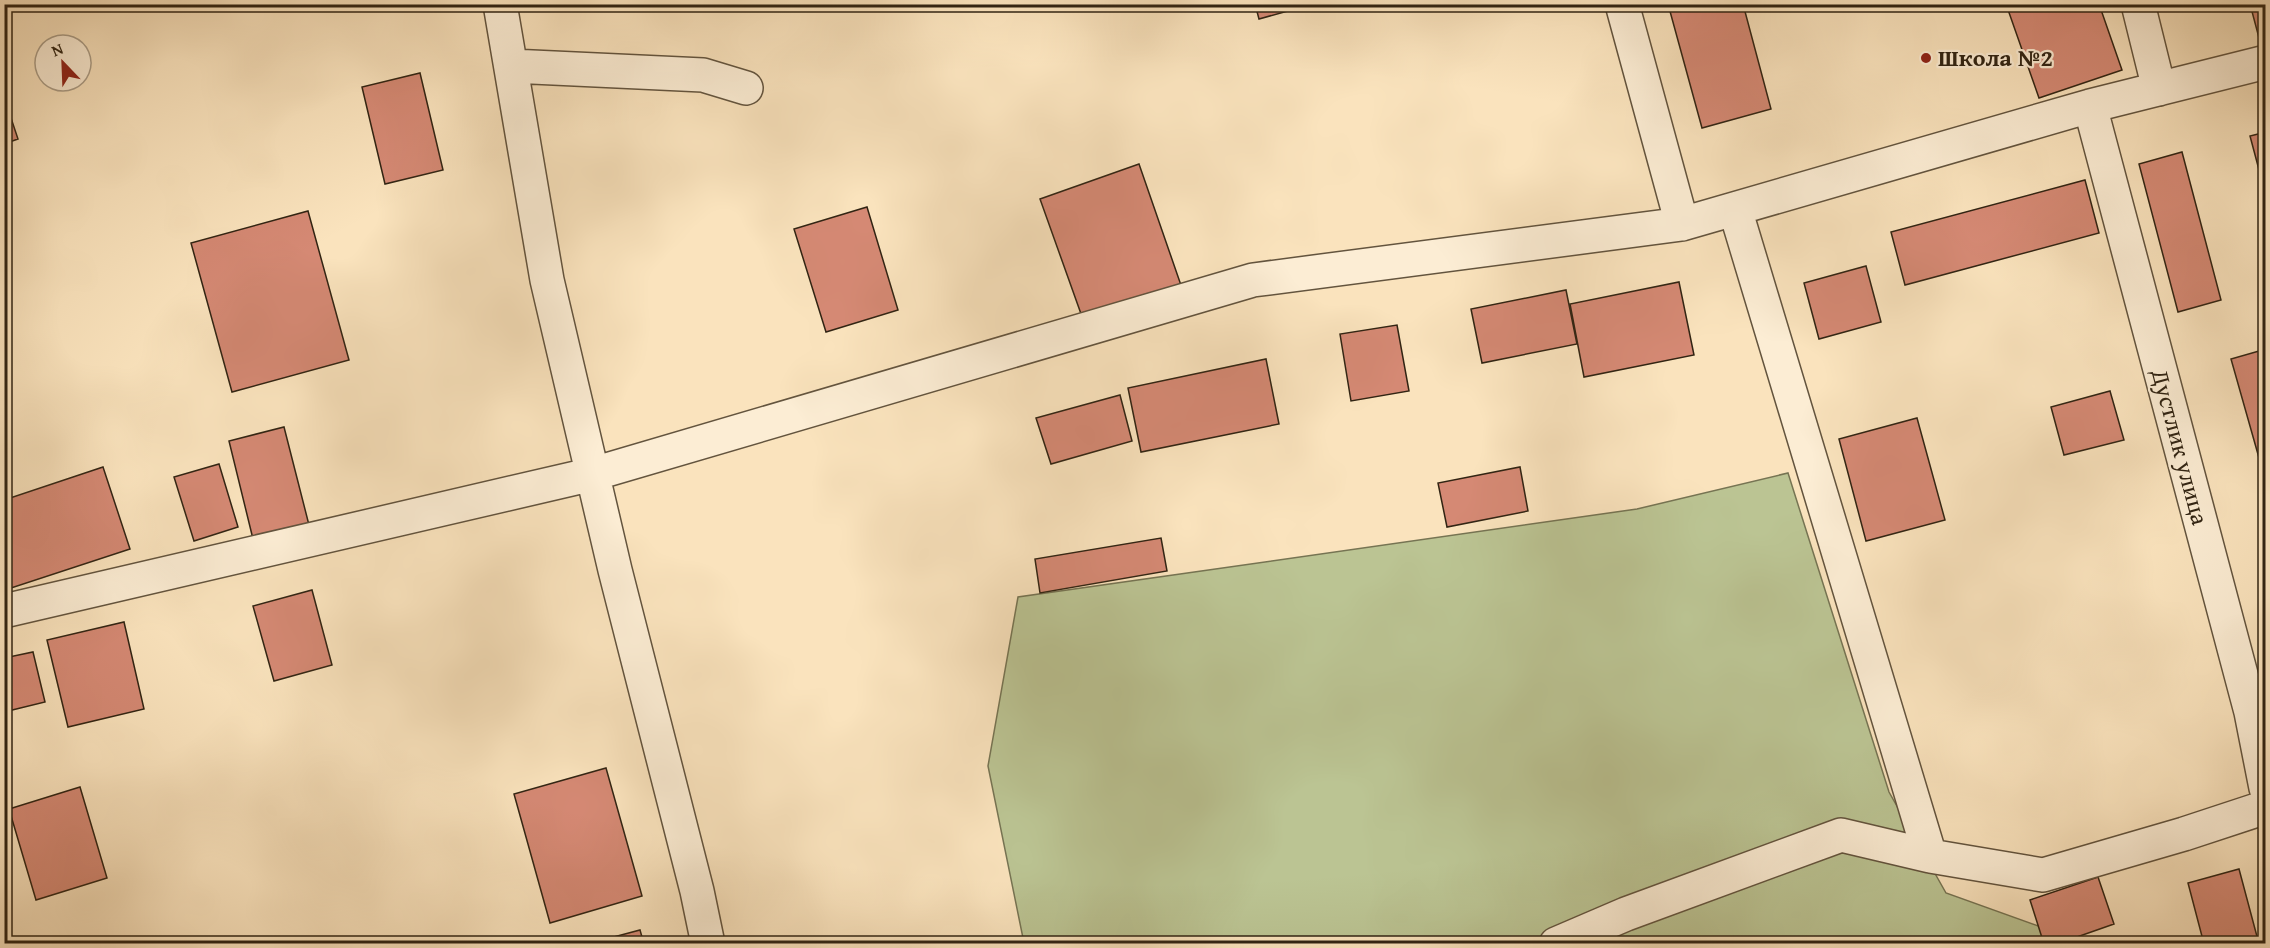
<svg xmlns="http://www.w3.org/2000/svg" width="2270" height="948" viewBox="0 0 2270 948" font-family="'Gentium Book Plus',serif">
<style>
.green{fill:#bbc493;stroke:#767453;stroke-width:1.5}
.building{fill:#d58974;stroke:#312413;stroke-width:1.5}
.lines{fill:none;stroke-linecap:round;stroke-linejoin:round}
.minor-casing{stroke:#63543e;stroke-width:36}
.minor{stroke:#fcedd4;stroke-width:33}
.poi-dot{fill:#8f2418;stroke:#fcedd4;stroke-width:2}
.labels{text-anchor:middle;stroke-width:4.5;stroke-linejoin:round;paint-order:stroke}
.poi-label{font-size:24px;font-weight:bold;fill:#312413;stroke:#fcedd4;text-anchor:start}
.street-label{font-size:24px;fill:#312413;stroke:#fcedd4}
</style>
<rect width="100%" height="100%" fill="#fae3bd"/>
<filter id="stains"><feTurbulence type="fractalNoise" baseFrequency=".00333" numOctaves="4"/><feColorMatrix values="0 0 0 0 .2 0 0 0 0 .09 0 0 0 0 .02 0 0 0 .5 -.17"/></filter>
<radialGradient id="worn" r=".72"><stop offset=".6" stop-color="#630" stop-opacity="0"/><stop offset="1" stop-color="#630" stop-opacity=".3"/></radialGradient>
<path class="green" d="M1788 473 1889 792 1946 893 2086 943H1024L988 766 1018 597 1637 509Z"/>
<path class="building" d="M1255 4H1313L1259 19Z
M1668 4H1743L1771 109 1702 128Z
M2006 4H2099L2122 70 2039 98Z
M2250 4H2266V37L2259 38Z
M420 73 443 170 385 184 362 87Z
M4 97 18 139 4 144Z
M2266 132V180L2262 181 2250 136Z
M2182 152 2221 300 2178 312 2139 164Z
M1139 164 1183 291 1085 325 1040 199Z
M2085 180 2099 233 1905 285 1891 232Z
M867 207 898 310 826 332 794 229Z
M308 211 349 360 232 392 191 243Z
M1866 266 1881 322 1819 339 1804 283Z
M1679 282 1694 355 1584 377 1570 304Z
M1566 290 1577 344 1482 363 1471 309Z
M1397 325 1409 391 1351 401 1340 334Z
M2266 349V472H2263L2231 359Z
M1266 359 1279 424 1141 452 1128 388Z
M2110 391 2124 440 2064 455 2051 407Z
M1120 395 1132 441 1051 464 1036 418Z
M1917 418 1945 520 1866 541 1839 439Z
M284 427 309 525 253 539 229 441Z
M219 464 238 527 194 541 174 477Z
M103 467 130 549 5 590 4 500Z
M1520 467 1528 511 1447 527 1438 483Z
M1161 538 1167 571 1040 593 1035 559Z
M312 590 332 665 274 681 253 606Z
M124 622 144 709 68 727 47 640Z
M33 652 45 702 4 712V658Z
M606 768 642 896 550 923 514 794Z
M80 787 107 878 36 900 9 809Z
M2239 869 2259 944H2204L2188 883Z
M2098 877 2114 924 2057 944H2044L2030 900Z
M640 930 644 944H607L606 939Z"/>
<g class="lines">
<g class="minor-casing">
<path id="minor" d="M500 4 547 280 615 570 697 891 708 944
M1622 4 1682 224
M2138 4 2159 89
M511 66 703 75 746 88
M2090 106 2251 712 2266 788
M1735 209 1930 856 2043 875 2184 834 2266 807
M4 611 593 474 1253 280 1682 224 2090 106 2266 62
M1556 944 1626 914 1841 835 1930 856"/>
</g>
<use href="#minor" class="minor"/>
</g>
<circle class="poi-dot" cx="1926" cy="58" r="6"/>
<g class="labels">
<g class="poi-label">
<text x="1938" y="66">Школа №2</text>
</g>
<g class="street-label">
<text transform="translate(2180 447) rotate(75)" y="8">Дустлик улица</text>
</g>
</g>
<rect width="2270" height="948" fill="none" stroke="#fae3bd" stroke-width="24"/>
<rect x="6" y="6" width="2258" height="936" fill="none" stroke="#312413" stroke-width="3"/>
<rect x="12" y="12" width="2246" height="924" fill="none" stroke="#312413" stroke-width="1.5"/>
<g transform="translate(63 63) rotate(337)"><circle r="28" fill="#fcedd4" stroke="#ab9d87" stroke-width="1.5"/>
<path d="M0-4.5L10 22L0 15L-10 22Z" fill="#8f2418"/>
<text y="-9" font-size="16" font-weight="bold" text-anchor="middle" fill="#312413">N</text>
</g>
<rect width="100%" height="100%" filter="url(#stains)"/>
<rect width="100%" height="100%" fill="url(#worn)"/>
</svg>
